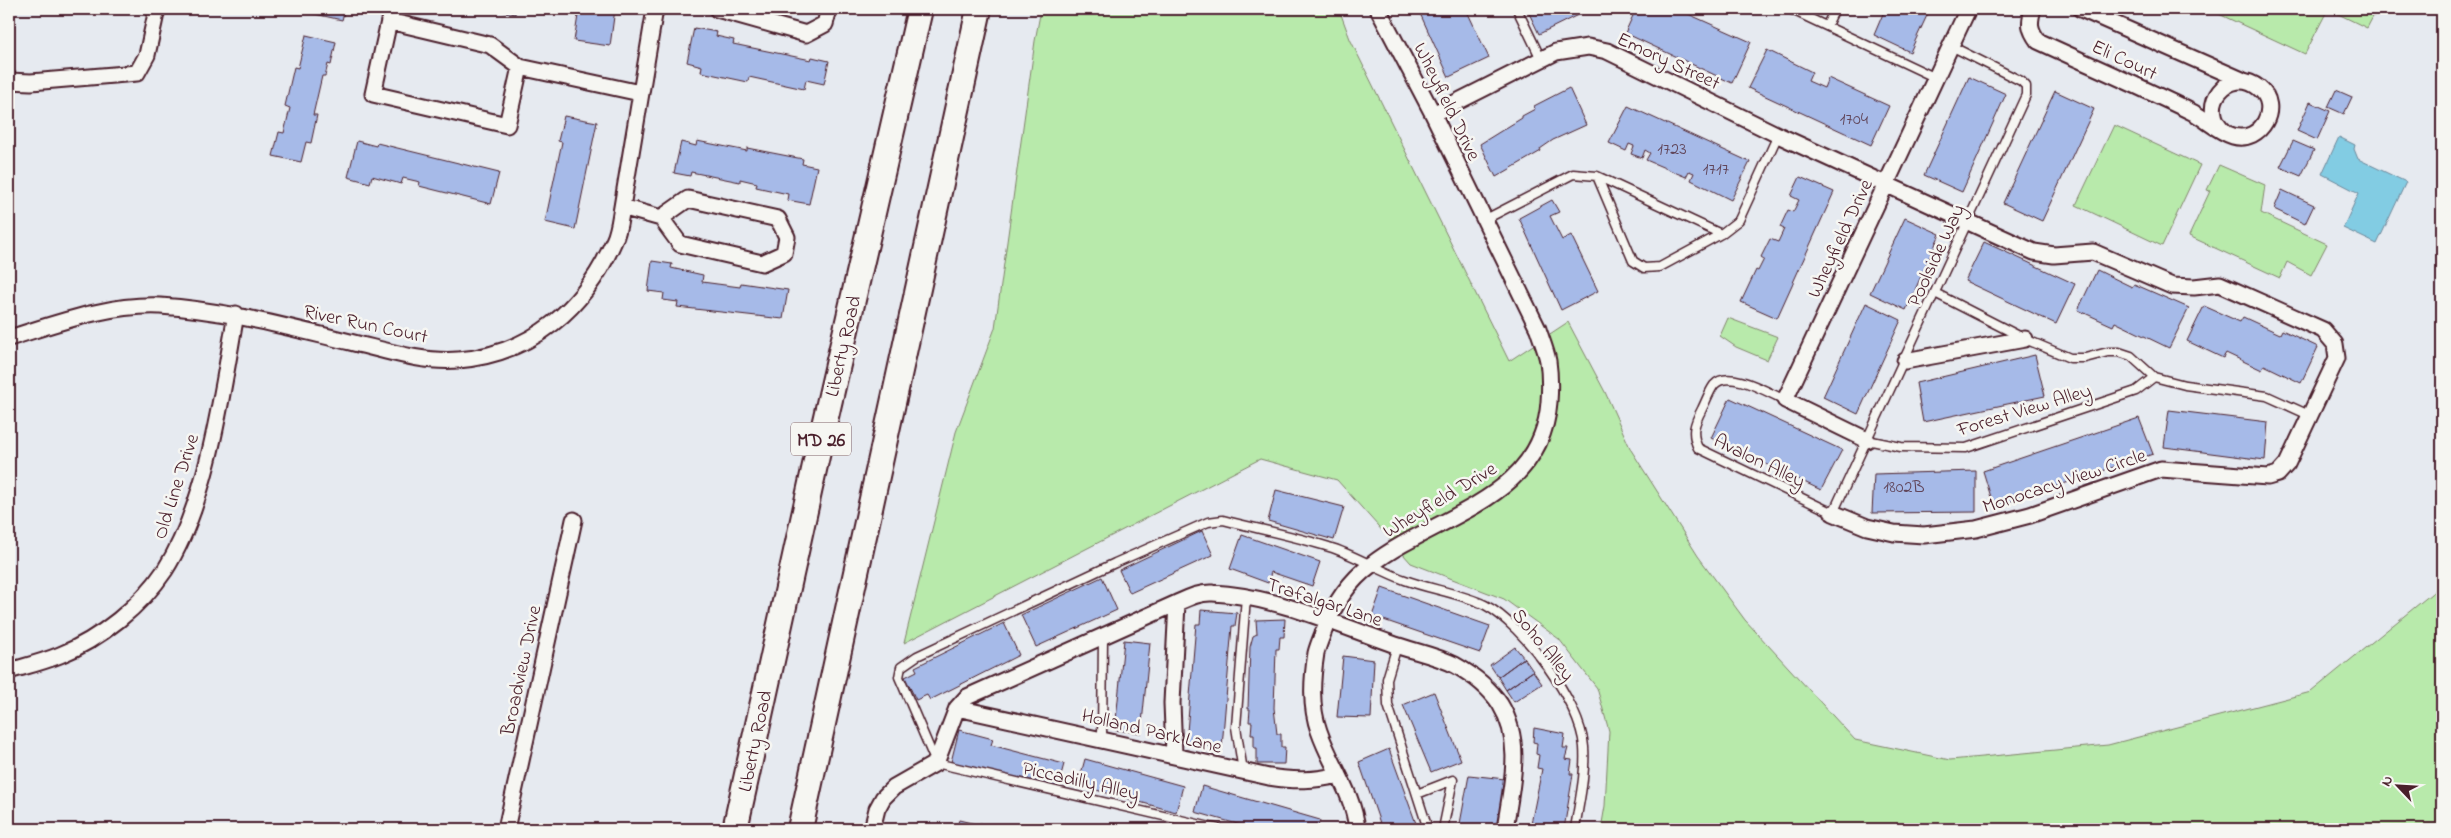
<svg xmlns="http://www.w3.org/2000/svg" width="2451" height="838" viewBox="0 0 2451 838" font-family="'Indie Flower',sans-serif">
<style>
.green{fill:#b8eaab;stroke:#81846b}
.water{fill:#82cce3;stroke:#6c8799}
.building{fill:#a6bae8;stroke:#4a1f2b}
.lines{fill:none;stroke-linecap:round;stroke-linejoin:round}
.lane-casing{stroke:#4a1f2b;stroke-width:11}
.street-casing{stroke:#4a1f2b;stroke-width:19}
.primary-casing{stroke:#4a1f2b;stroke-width:28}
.lane{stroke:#f6f6f2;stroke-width:8}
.street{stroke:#f6f6f2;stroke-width:15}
.primary{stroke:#f6f6f2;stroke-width:24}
.labels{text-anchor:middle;stroke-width:5;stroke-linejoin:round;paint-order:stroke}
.number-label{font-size:18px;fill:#61465a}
.shield{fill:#f6f6f2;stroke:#7e6067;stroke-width:1}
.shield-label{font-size:19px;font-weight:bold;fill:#4a1f2b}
.street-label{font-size:20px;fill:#4a1f2b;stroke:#f6f6f2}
</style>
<rect width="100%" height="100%" fill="#e6eaf0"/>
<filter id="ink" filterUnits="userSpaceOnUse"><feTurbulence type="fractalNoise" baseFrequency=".02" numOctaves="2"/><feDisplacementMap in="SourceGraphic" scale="10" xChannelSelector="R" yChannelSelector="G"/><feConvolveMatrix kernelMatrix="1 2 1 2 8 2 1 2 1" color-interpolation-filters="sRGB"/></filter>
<g filter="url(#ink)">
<path class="green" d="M1041 9H1339L1350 39 1509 361 1568 322 1605 392 1631 450 1698 556 1745 620 1855 740 1950 760 2108 745 2311 692 2442 585V829H1601L1605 806 1609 731 1597 688 1559 639 1504 599 1411 563 1337 480 1260 459 904 643 956 432 995 328 1035 41Z
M2208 9H2328L2305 54Z
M2336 9H2377L2367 28 2334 12Z
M2114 125 2200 165 2162 246 2076 205Z
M2219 165 2265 185 2261 213 2327 244 2311 275 2287 262 2280 278 2189 236 2210 191 2207 190Z
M1728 318 1778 337 1767 360 1736 347 1720 336Z"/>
<path class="water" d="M2339 137 2355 145 2354 149 2358 159 2406 182 2377 244 2343 228 2359 193 2322 174Z"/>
<path class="building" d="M292 9H345L342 20Z
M490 9H516L515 14Z
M579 9H615L610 46 574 41Z
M1418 9H1444L1442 10 1443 13 1451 9H1466L1489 58 1449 77Z
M1527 9H1590L1539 34Z
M1636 9H1677L1751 42 1732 83 1625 33Z
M1885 9H1930L1910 52 1874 35Z
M694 28 717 32 716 36 734 40 733 44 811 60 812 57 829 61 824 84 806 80 804 89 749 77 748 82 701 72 702 66 687 62Z
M306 35 336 42 331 65 328 64 325 76H322L313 115H317L311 143 306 142 301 162 273 156 279 132 284 133 290 108 285 106 294 67 298 68Z
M1767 50 1812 72 1808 81 1824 88 1828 78 1889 106 1871 145 1748 88Z
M1969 77 2006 94 1962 192 1924 175Z
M1569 88 1586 125 1553 140 1540 149 1541 151 1496 177 1480 144 1522 118V116L1535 109 1534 106Z
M2336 90 2352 97 2344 114 2328 107Z
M2055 91 2094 109 2042 221 2003 203Z
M2310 102 2330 111 2317 140 2297 131Z
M1628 106 1750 162 1731 200 1691 180 1694 173 1689 171 1686 177 1646 160 1650 153 1645 150 1642 158 1631 154 1634 146 1629 144 1626 151 1609 143Z
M564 116 597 122 575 229 545 222 562 142 558 141Z
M357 141 376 146 377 143 499 173 491 204 419 186 420 182 403 178 401 184 372 176 370 183 348 177Z
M697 141 747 151V148L803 159 802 164 817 167 809 204 787 200 788 194 756 187 757 183 740 179V182L691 172 690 176 674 173 681 142 696 146Z
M2293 141 2314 150 2301 176 2280 167Z
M1800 177 1834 192 1777 318 1741 302 1756 270 1758 271 1764 259 1761 257 1770 239 1778 242 1784 229 1780 227 1788 210 1793 212 1799 200 1791 196Z
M2282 190 2314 205 2305 224 2274 209Z
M1552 200 1559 212 1550 216 1562 240 1571 235 1598 291 1561 310 1519 218Z
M1905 218 1940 234 1906 310 1870 293Z
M1984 242 2075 284 2056 324 1965 281Z
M652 261 672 264 671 268 703 275 702 282 740 287 741 283 788 290 783 319 677 307 678 302 663 300 664 293 648 291Z
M2097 270 2132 287 2134 284 2189 308 2169 348 2115 322 2113 326 2078 310Z
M1866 303 1901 320 1858 414 1823 397Z
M2204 306 2240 322 2243 317 2280 334 2282 330 2318 347 2301 383 2264 365 2262 370 2226 353 2223 358 2187 341Z
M2035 355 2045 396 1923 422 1916 383Z
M1730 398 1842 450 1821 490 1711 438Z
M2169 410 2268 422 2265 460 2164 447Z
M2139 418 2153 454 1994 507 1983 471Z
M1976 471V512L1872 513 1874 474Z
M1276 490 1344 507 1334 540 1268 521Z
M1202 531 1213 555 1130 593 1119 570Z
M1242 535 1320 562 1312 586 1271 572 1268 583 1230 569Z
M1102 577 1117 610 1036 647 1021 615Z
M1382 588 1490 626 1480 653 1372 616Z
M1201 610 1237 613 1235 626H1232L1222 747 1186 744 1196 624H1200Z
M1285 619 1284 637H1280L1279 649H1276L1274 708 1277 734H1281V747H1285L1284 764H1257V748H1254V735H1251L1252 722H1249L1250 709H1248L1250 647 1253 636 1257 634 1256 620Z
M1004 623 1019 655 930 700 927 695 916 700 905 677 917 671 915 667Z
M1124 640 1150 643 1141 733 1115 730Z
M1515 647 1524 658 1498 677 1490 665Z
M1343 656 1374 660 1371 718 1337 717Z
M1524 658 1533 671 1506 690 1498 677Z
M1533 671 1542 684 1514 702 1506 690Z
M1434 692 1461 760 1431 772 1403 705Z
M1534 728 1565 734 1563 748H1568L1565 759 1572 760 1570 774H1573L1564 829H1530L1542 769 1537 768 1539 755 1536 754 1537 743 1533 742Z
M959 730 993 739 991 745 1064 764 1057 790 951 762Z
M1389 749 1418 829H1382L1359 762Z
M1085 759 1183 786 1176 812 1078 785Z
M1469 775 1505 779 1497 829H1459Z
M1202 786 1320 820 1317 829H1255L1195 812Z
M959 820 980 825V823L1002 829H956Z"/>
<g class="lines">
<g class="lane-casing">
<path id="lane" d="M1517 9 1541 59
M1790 9 1936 78
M1827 25 1835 9
M1597 176 1633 261 1644 268 1660 267 1721 234
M1484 220 1573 174 1597 176 1721 234 1739 220 1778 135
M1935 293 2025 339 2070 358H2085L2108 352H2119L2131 356 2154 377 2185 385 2267 396 2309 415
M1785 400C1769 393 1728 368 1714 385 1709 392 1706 401 1702 409 1694 424 1691 433 1698 448L1833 513 2026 95V86L2021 81 1951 46
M1867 440 1901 447 1966 448 2136 391 2154 377
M1397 646 1387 679 1388 705 1428 829
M1102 739 1103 637
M1243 771 1236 727 1246 597
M1417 794 1453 780 1443 829
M1219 829 936 763 903 686 899 677 901 667 917 656 1115 563 1208 522 1223 520C1258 529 1295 536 1329 547 1353 554 1380 571 1405 580 1429 589 1463 594 1485 605 1523 625 1581 703 1584 747 1586 775 1579 802 1575 829"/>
</g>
<g class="street-casing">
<path id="street" d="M717 9 806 34 825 24 829 9
M2033 9C2029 23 2029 29 2038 41 2090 65 2143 88 2194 113 2207 120 2219 132 2233 136 2261 144 2282 106 2259 88 2229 64 2195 107 2225 132
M2081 9 2242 80
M389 21 490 45 520 67 507 125 373 94Z
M520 67 640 93
M9 81 31 82 137 73 147 55 157 9
M1433 114 1556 52 1588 47 1607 51 1778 135 2034 252 2054 255 2093 252 2172 286 2194 287 2220 284 2323 330 2335 344 2337 358 2287 464 2278 474 2268 477 2161 469 2030 515 1976 529 1924 535 1894 533 1867 527 1833 513
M622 207 661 218 680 244 762 263 784 253 787 237 778 219 688 199 661 218
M9 338C58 323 108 304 160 306 225 310 287 327 350 342 384 350 422 363 458 360 532 354 585 308 614 241 619 231 620 218 622 207L655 9
M1905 361 2025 339
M1867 440 1785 400 1968 9
M9 671C26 666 43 662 60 655 100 639 141 606 165 570 208 502 222 393 236 314
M957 708 1269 777C1294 781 1314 781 1339 775
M1174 754 1172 703 1177 603
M506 829 574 520
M872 829 877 809 883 798 894 787 936 763 957 708 967 697 1177 603C1188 598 1200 592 1213 593 1274 596 1333 623 1390 643 1411 651 1435 655 1455 665 1473 675 1489 687 1500 704 1524 743 1511 787 1505 829
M1357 829C1353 792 1331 766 1319 731 1310 706 1312 679 1316 653 1318 645 1322 636 1325 628 1334 604 1350 580 1371 565 1435 515 1542 500 1549 402 1550 389 1550 375 1548 361 1546 350 1541 339 1538 329L1433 114 1378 9"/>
</g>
<g class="primary-casing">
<path id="primary" d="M735 829 819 447 920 9
M800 829 979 9"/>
</g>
<use href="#lane" class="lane"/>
<use href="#street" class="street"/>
<use href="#primary" class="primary"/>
</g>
</g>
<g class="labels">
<g class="number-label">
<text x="1854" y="124">1704</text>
<text x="1672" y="154">1723</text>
<text x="1716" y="174">1717</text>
<text x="1904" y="492">1802B</text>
</g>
<rect class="shield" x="791" y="422.5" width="60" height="33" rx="4"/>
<g class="shield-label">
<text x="821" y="446">MD 26</text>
</g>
<g class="street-label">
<text transform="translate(2125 59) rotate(25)" y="7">Eli Court</text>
<text transform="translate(1669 60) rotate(25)" y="7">Emory Street</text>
<text transform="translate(1448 101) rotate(64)" y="7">Wheyfield Drive</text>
<text transform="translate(1839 238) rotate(-65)" y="7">Wheyfield Drive</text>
<text transform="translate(1935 255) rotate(-65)" y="7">Poolside Way</text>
<text transform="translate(366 323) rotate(12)" y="7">River Run Court</text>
<text transform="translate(842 346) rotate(-77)" y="7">Liberty Road</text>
<text transform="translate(2024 409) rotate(-17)" y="7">Forest View Alley</text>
<text transform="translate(1760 460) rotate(26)" y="7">Avalon Alley</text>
<text transform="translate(2064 480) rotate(-18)" y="7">Monocacy View Circle</text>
<text transform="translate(175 486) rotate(-72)" y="7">Old Line Drive</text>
<text transform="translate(1439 499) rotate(-31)" y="7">Wheyfield Drive</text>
<text transform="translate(1325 601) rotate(18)" y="7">Trafalgar Lane</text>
<text transform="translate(1544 644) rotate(51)" y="7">Soho Alley</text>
<text transform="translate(520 670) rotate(-78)" y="7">Broadview Drive</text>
<text transform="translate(1152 730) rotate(13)" y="7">Holland Park Lane</text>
<text transform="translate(754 741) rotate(-78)" y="7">Liberty Road</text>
<text transform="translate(1081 780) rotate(13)" y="7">Piccadilly Alley</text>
</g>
</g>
<rect width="2451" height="838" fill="none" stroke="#f6f6f2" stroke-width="30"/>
<rect x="15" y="15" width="2421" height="808" fill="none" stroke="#4a1f2b" stroke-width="2" filter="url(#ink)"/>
<g transform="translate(2398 786) rotate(295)" stroke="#f6f6f2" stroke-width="4" paint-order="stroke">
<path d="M0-4L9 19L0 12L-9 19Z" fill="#4a1f2b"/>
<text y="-8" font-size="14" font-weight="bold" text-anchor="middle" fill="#4a1f2b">N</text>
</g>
</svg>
